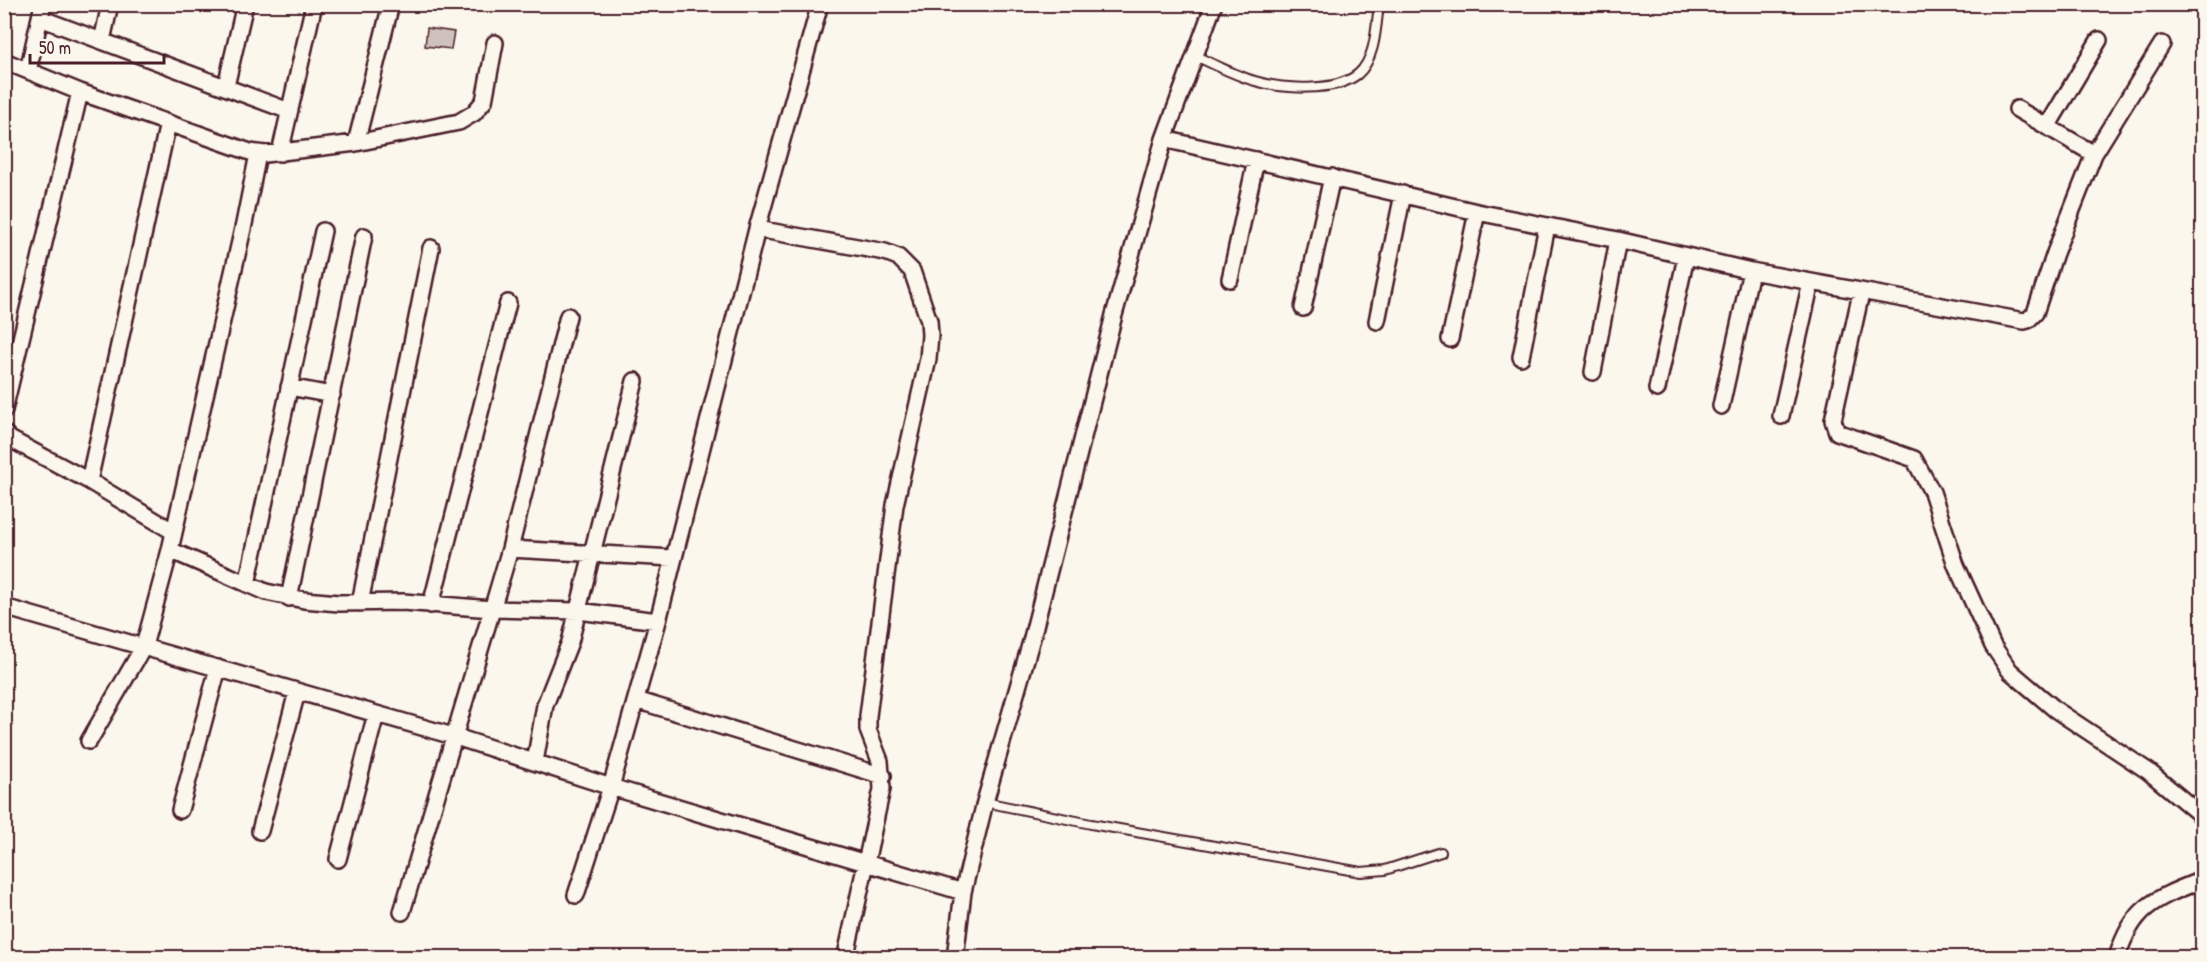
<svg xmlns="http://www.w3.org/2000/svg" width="2207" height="962" viewBox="0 0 2207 962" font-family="'Patrick Hand',sans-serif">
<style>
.building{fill:#cfc2bc;stroke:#4a1f2b;stroke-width:1.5}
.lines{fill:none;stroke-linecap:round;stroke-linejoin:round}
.service-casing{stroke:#4a1f2b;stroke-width:12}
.minor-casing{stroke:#4a1f2b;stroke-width:20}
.service{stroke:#fbf7ec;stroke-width:8}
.minor{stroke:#fbf7ec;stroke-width:15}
</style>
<rect width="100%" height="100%" fill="#fbf7ec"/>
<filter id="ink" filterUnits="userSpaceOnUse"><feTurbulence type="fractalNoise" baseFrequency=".0167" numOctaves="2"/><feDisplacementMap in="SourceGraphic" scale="12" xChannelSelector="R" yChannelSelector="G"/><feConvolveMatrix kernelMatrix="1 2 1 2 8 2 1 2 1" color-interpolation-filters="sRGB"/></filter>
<g filter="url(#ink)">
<path class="building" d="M427 28 454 32 451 49 425 46Z"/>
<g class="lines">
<g class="service-casing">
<path id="service" d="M1195 56C1214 64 1234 75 1255 81 1281 89 1335 93 1358 74 1376 58 1376 26 1379 4
M985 802 1091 824 1361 872 1385 870 1441 852"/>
</g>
<g class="minor-casing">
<path id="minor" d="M40 18 289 111
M102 41 110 4
M4 61 80 92 250 152 265 154 356 143 459 122 474 113 484 101 495 43
M28 71 43 4
M226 86 245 4
M2017 109 2094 154
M2047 127 2099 40
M1164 139 1477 212 1618 240 1751 271 2024 321 2028 320 2035 313 2055 253 2094 154 2162 44
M356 143 391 4
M280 153 314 4
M757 229 885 252 898 257 912 271 929 321 930 335 928 359 895 505 868 716V730L880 761 882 789 846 955
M1230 279 1256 160
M1861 293 1833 420 1837 432 1914 459 1932 492 1956 565 1993 646 2010 671 2056 710 2148 771 2202 816
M1303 308 1332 177
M1377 321 1403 194
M1450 339 1477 212
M1521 357 1547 226
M1593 372 1618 240
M289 387 332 395
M1657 389 1686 257
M1721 406 1751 271
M4 410 80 92
M1781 416 1811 282
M4 433 10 439 89 481 174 532
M89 481 168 123
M510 549 673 558
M170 550 266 592 304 600 339 603 403 602 492 609 578 611 658 621
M247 584 323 231
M289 598 364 236
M360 603 431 248
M431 605 508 303
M4 607 453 736 611 787 963 892
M636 700 883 776
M89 741 144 646 170 550 244 224 258 154
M535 762 545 705 570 642 635 381
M180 810 218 668
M260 831 297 692
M338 859 376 714
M576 895 611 787 658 621 757 229 820 4
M402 912 510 549 568 316
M955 958 963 892 985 802 1032 638 1114 315 1164 139 1214 4
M2117 958C2132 906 2157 898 2202 880"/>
</g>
<use href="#service" class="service"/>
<use href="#minor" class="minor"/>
</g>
</g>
<rect width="2207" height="962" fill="none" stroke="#fbf7ec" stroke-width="24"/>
<rect x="12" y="12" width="2183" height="938" fill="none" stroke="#4a1f2b" stroke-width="2" filter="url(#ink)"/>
<path d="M30 54v9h134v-9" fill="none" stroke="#4a1f2b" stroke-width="3"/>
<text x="39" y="54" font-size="18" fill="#4a1f2b" stroke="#fbf7ec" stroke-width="4.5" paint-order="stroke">50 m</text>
</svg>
